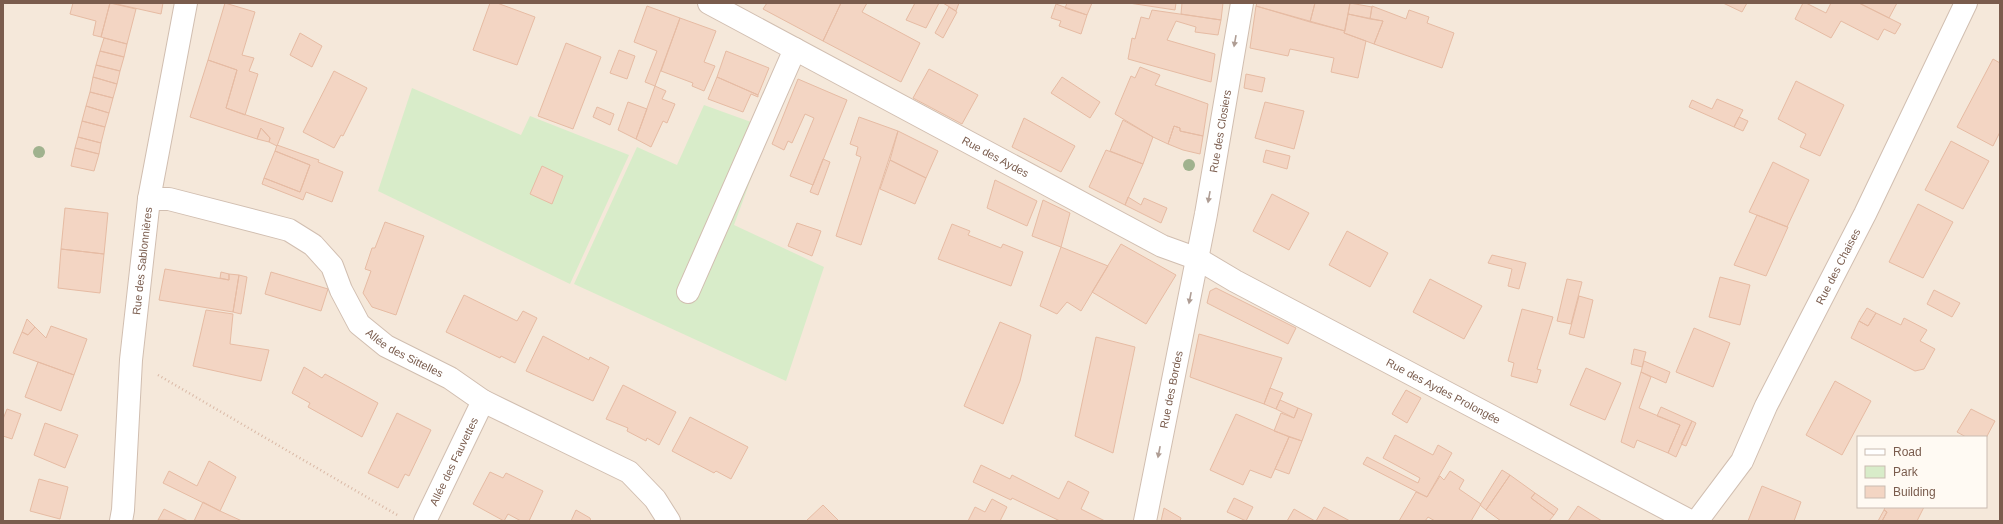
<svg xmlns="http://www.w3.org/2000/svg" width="2003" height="524" viewBox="0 0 2003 524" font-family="Arial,sans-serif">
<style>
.residential{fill:#f5e8da;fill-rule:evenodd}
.green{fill:#d8ecc9}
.building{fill:#f3d5c3;stroke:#e6bba3}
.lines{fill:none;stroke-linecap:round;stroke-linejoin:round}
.minor-casing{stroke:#d1beb0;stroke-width:24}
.tertiary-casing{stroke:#d1beb0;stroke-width:24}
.path{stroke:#d9b8a5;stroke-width:2.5;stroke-dasharray:1 3;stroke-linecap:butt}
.minor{stroke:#fff;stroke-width:22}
.tertiary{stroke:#fff;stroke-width:22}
.tree{fill:#a0b28e}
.oneway{fill:#af9d94}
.labels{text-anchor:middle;stroke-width:3;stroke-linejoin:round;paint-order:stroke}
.street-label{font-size:11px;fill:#7a5c4d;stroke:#fffaf3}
</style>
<rect width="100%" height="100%" fill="#fdf6ec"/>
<path class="residential" d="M3 3H2000V521H3ZM1858 437H1986V507H1858Z"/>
<path class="green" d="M412 88 521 135 530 116 629 155 570 284 378 191Z
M704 105 751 122 760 154 734 225 824 267 786 381 574 284 637 147 677 165Z"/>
<path class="building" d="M73 3H110L101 37 93 35 96 21 70 14Z
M110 3 136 9 127 44 101 37Z
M112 3H163L161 14Z
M225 3 255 12 242 55 254 58 249 71 258 74 245 115 226 108 237 70 208 60Z
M490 3H497L535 17 517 65 473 50Z
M767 3H841L823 41 763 9Z
M841 3H867L862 12 920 43 901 82 823 41Z
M915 3H939L926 28 906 20Z
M943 3H959L956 11Z
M1067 3H1092L1087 15 1065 8Z
M1129 3H1176L1175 10Z
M1182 3H1223L1221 20 1181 14Z
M1257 3H1315L1310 22 1256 6Z
M1315 3H1350L1345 31 1310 22Z
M1350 3 1372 7 1370 19 1348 14Z
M1723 3H1747L1742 12Z
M1803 3H1806L1826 13 1831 3H1859L1901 24 1895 34 1884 29 1878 40 1841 21 1831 38 1795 19Z
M1859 3H1897L1889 18Z
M1056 4 1087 15 1081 34 1059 26 1061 21 1051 18Z
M647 6 680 18 655 86 645 82 657 51 634 42Z
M1256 6 1345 31 1344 33 1366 41 1358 78 1331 72 1334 58 1290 49 1288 56 1250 48Z
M1372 6 1406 19 1409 10 1429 17 1427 23 1454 33 1442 68 1374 44 1383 21 1370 19Z
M949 7 957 12 943 38 935 33Z
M1152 10 1221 20 1218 35 1195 32 1196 27 1176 21 1167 40 1215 54 1211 82 1128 59 1132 38 1135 39 1141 17 1149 19Z
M1348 14 1383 21 1374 44 1344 33Z
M680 18 716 31 704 62 715 66 704 91 692 86 693 83 661 71Z
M300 33 322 46 312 67 290 55Z
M104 38 127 44 124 57 100 51Z
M566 43 601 57 573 129 538 116Z
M619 50 635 56 627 79 610 73Z
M100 51 124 57 120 71 96 65Z
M726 51 769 68 758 95 717 77Z
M1993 59 2000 63V132L1993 146 1957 127Z
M208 60 237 70 226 108 284 128 277 146 269 142 270 138 261 128 257 139 190 117Z
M96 65 120 71 117 84 93 77Z
M1140 67 1160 75 1155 85 1208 104 1203 136 1180 131V128L1174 126 1168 144 1153 137 1115 114 1131 76 1135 78Z
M929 69 978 95 962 124 913 98Z
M334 71 367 88 343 136 341 135 334 148 303 132Z
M1246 74 1265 78 1262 92 1244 88Z
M93 77 117 84 113 98 90 92Z
M717 77 758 95V97L751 94 743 112 708 99Z
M1062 77 1100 102 1090 118 1051 93Z
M798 79 847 100 813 185 790 176 814 118 805 114 792 143 788 141 784 150 772 144Z
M1796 81 1844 105 1820 156 1800 147 1806 134 1778 119Z
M655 86 666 91 662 99 675 104 667 123 663 121 651 147 636 139Z
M90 92 113 98 109 113 86 106Z
M1717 99 1743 110 1734 127 1689 107 1692 100 1712 109Z
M628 102 647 109 636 139 618 130Z
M1265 102 1304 111 1294 149 1255 138Z
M86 106 109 113 105 127 82 121Z
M597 107 614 114 610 125 593 117Z
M859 117 898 131 861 245 836 236 861 157 856 155 858 147 850 144Z
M1739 117 1748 121 1743 131 1734 127Z
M1024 118 1075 146 1061 172 1012 147Z
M1123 120 1153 137 1143 164 1110 151Z
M82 121 105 127 101 143 78 137Z
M1174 126 1180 128V131L1203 136 1200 154 1183 150 1168 144Z
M261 128 270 138 269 142 257 139Z
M898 131 938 151 926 178 890 160Z
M78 137 101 143 99 154 75 148Z
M1951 141 1989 161 1963 209 1925 190Z
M277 145 319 160 318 162 343 172 332 202 306 192 303 200 262 184 264 178 300 192 310 165 275 151Z
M75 148 99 154 94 171 71 166Z
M1106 150 1143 164 1125 205 1089 187Z
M1266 150 1290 156 1287 169 1263 162Z
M275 151 310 165 300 192 264 178Z
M823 159 830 162 818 195 810 192Z
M890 160 926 178 915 204 880 189Z
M1773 162 1809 180 1787 227 1749 212Z
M542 166 563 176 552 204 530 194Z
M995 180 1037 201 1027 226 987 208Z
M1272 194 1309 213 1289 250 1253 231Z
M1128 197 1141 205 1144 198 1167 208 1161 223 1125 205Z
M1043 200 1070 213 1061 247 1032 236Z
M1918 204 1953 222 1923 278 1889 262Z
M65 208 108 213 104 254 61 249Z
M1757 215 1788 227 1766 276 1734 265Z
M385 222 424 236 396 315 372 307 363 293 371 271 365 269 372 248H375Z
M797 223 821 231 812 256 788 246Z
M952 224 970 231 968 235 1001 248 1003 244 1023 252 1011 286 938 259Z
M1347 231 1388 253 1370 287 1329 265Z
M1121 244 1176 275 1146 324 1092 292Z
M1061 247 1108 266 1081 311 1067 302 1057 314 1040 306Z
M61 249 104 254 100 293 58 288Z
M1492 255 1526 263 1519 289 1508 286 1512 269 1488 263Z
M165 269 229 280V274L239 275 233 312 159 300Z
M221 272 229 274V280L220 278Z
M271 272 328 289 321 311 265 294Z
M239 275 247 277 241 314 233 312Z
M1720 277 1750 285 1740 325 1709 317Z
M1430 279 1482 306 1464 339 1413 312Z
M1567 279 1582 282 1571 324 1557 321Z
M1216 288 1296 328 1288 344 1207 303 1210 291Z
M1934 290 1960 303 1952 317 1927 304Z
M464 295 517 321 523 311 537 318 515 363 501 356 500 358 446 332Z
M1579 296 1593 300 1584 338 1569 334Z
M1867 308 1876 313 1868 326 1859 321Z
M1522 309 1553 317 1537 369 1541 370 1537 383 1511 376 1514 363 1508 361Z
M206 310 233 314 230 344 269 350 261 381 193 366Z
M1876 313 1901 325 1904 318 1927 330 1920 341 1935 349 1924 369 1915 371 1851 338 1859 321 1868 326Z
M27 319 35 327 28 335 22 332Z
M1000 322 1031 335 1020 381 1003 424 964 406Z
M51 326 87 339 74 375 13 353 22 332 28 335 35 327 46 338Z
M1694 328 1730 343 1713 387 1676 372Z
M1199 334 1282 358 1264 404 1190 377Z
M543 336 589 360 590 357 609 367 593 401 526 371Z
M1096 337 1135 347 1113 453 1075 436Z
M1634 349 1646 352 1642 367 1631 364Z
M1644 361 1670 372 1666 383 1641 372Z
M38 362 74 375 61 411 25 397Z
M304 367 322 378 325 374 378 403 362 437 308 407 310 403 292 393Z
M1586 368 1621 383 1605 420 1570 405Z
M1641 372 1651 377 1639 408 1680 425 1668 453 1637 440 1634 448 1621 442Z
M1835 381 1871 401 1842 455 1806 435Z
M623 385 676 412 659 445 647 438 646 441 627 431 628 428 606 419Z
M1270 388 1283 393 1276 409 1264 404Z
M1406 390 1421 398 1407 423 1392 414Z
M1280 400 1298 408 1294 418 1276 409Z
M1661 407 1692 421 1676 457 1668 453 1680 425 1657 416Z
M1298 408 1312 414 1302 441 1274 431 1281 413 1294 418Z
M7 409 21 414 12 439 3 436V419Z
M1971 409 1995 421 1986 438 1966 437 1957 432Z
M397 413 431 430 409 476 405 474 398 488 368 473Z
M1236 414 1289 437 1271 478 1250 470 1243 485 1210 470Z
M690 417 748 447 731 479 716 471 714 473 672 451Z
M1692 421 1696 423 1686 446 1681 444Z
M45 423 78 435 65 468 34 455Z
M1395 435 1433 455 1438 445 1452 453 1427 497 1363 464 1367 457 1418 483 1420 478 1383 458Z
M1289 437 1302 441 1289 474 1275 469Z
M209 461 236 477 220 511 163 483 169 471 197 486Z
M981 465 1010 479 1012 475 1059 499 1068 481 1089 492 1081 509 1105 521H1060L1012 498 1011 500 973 482Z
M1502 470 1510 475 1486 510 1480 505Z
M1450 471 1464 480 1459 489 1481 504 1471 521H1435L1428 517 1425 521H1399L1416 492 1427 497 1440 476 1444 480Z
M490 472 503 478 506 473 543 491 529 521H521L508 514 504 521 473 504Z
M1510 475 1535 493 1531 498 1554 515 1549 521H1501L1486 510Z
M39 479 68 487 60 519 30 511Z
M1762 486 1801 502 1794 521H1748Z
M1535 493 1558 509 1554 515 1531 498Z
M1234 498 1253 507 1246 521 1227 512Z
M992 499 1007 507 1000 521H968L975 507 985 512Z
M203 502 220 511 242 521H194Z
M823 505 839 521H806Z
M1578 506 1602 521H1568Z
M1324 507 1350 521H1316Z
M1885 507H1924L1917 521H1882L1887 512 1884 510Z
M1164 508 1181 518 1180 521H1161Z
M164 509 188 521 158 520Z
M1294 509 1315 521H1287Z
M576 510 590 518 591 521H571Z
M1884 510 1887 512 1882 521H1878Z"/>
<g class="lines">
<g class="minor-casing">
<g id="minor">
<path id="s1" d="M149 199H169L289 230 313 245 332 266 341 290 359 324 386 346 450 378 483 401 629 472 655 499 669 521"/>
<path d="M688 292 795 49"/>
<path id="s2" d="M121 521 123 510 131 360 149 199 186 3"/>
<path id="s3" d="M425 521 483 401"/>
<path id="s4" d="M1145 521 1206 214 1242 3"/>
<path id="s5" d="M1697 521 1742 461 1766 406 1865 214 1966 3"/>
</g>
</g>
<g class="tertiary-casing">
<g id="tertiary">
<path id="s6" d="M709 3 1162 246 1198 259 1235 281 1690 521"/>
</g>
</g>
<path class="path" d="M158 375 399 516"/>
<use href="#minor" class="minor"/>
<use href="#tertiary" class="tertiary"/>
</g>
<g class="tree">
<circle cx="39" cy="152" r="6"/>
<circle cx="1189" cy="165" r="6"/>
</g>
<defs><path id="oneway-solid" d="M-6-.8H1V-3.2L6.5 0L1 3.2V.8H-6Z"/></defs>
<g class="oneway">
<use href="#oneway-solid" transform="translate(1235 41) rotate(100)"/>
<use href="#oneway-solid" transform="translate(1209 197) rotate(100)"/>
<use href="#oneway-solid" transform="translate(1190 298) rotate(101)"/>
<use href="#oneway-solid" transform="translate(1159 452) rotate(101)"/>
</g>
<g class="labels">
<g class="street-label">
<text dy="4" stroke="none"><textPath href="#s4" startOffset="397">Rue des Closiers</textPath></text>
<text dy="4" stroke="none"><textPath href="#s6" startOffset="325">Rue des Aydes</textPath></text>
<text dy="4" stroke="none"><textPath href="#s2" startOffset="261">Rue des Sablonnières</textPath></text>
<text dy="4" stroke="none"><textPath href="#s5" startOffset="292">Rue des Chaises</textPath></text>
<text dy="4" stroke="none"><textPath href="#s1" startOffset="319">Allée des Sittelles</textPath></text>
<text dy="4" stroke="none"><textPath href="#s4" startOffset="134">Rue des Bordes</textPath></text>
<text dy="4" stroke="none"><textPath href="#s6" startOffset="831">Rue des Aydes Prolongée</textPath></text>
<text dy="4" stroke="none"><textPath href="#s3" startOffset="66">Allée des Fauvettes</textPath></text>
</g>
</g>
<rect width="2003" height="524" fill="none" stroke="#7a5c4d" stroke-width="8"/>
<rect x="1857" y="436" width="130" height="72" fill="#fffaf3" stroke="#cabbb1"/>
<rect x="1865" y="449" width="20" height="6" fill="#ffffff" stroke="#cabbb1"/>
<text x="1893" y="456" font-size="12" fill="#7a5c4d">Road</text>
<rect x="1865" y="466" width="20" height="12" fill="#d8ecc9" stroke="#cabbb1"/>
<text x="1893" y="476" font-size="12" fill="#7a5c4d">Park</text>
<rect x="1865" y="486" width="20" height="12" fill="#f3d5c3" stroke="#cabbb1"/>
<text x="1893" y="496" font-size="12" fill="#7a5c4d">Building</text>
</svg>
